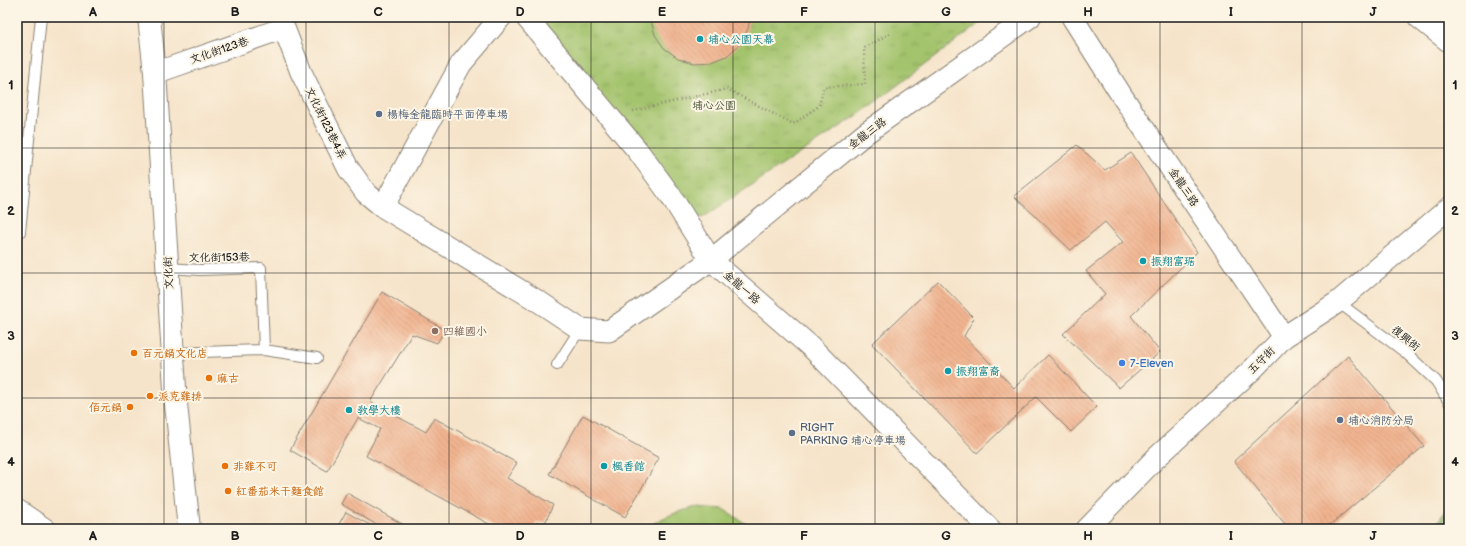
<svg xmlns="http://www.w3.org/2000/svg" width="1466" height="546" viewBox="0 0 1466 546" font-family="'Balsamiq Sans','LXGW WenKai TC',sans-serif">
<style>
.forest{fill:url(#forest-firs);stroke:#4f623e}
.park{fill:url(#park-tufts);stroke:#607044}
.pitch{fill:#a3c36c;stroke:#607044}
.building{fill:url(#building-back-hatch)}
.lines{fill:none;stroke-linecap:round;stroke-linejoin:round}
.lane-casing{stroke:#898073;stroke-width:12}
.street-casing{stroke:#898073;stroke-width:23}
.secondary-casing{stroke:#898073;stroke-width:24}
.path{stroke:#898073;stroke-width:2.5;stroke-dasharray:1 3;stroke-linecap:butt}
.lane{stroke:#fff;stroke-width:10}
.street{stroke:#fff;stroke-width:21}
.secondary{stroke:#fff;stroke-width:22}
.grid{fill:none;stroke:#1c1c1c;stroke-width:1;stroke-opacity:0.55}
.culture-dot{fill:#0f9aa8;stroke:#fcf5e5;stroke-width:1.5}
.service-dot{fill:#5c6f8a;stroke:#fcf5e5;stroke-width:1.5}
.education-dot{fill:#8d6e63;stroke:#fcf5e5;stroke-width:1.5}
.food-dot{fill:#e8710a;stroke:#fcf5e5;stroke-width:1.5}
.shop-dot{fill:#3f7fe0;stroke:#fcf5e5;stroke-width:1.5}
.labels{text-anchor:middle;stroke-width:4;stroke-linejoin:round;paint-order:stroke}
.culture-label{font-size:11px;fill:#0d838f;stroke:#fcf5e5;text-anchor:start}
.street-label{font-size:11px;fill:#1c1c1c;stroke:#fcf5e5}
.park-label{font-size:11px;fill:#4b5638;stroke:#fcf5e5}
.service-label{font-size:11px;fill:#4e5e75;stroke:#fcf5e5;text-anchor:start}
.education-label{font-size:11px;fill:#785e54;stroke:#fcf5e5;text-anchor:start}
.food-label{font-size:11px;fill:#c56008;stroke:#fcf5e5;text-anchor:start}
.shop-label{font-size:11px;fill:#366cbe;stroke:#fcf5e5;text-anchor:start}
.neatline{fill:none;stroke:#1c1c1c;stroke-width:1.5}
.grid-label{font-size:13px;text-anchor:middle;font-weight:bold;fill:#1c1c1c}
</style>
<defs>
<pattern id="forest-firs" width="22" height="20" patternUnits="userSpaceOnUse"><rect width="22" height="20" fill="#82a960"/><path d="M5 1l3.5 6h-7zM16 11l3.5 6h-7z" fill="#6a894e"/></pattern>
<pattern id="park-tufts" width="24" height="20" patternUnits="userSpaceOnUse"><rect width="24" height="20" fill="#a3c36c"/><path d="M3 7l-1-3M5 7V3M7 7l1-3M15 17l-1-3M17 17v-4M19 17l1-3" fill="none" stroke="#8ca75d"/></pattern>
<pattern id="building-back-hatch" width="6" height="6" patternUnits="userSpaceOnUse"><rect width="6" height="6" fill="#f1b490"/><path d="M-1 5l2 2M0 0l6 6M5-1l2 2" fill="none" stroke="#ce9a7c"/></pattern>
</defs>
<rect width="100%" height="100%" fill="#fcf5e5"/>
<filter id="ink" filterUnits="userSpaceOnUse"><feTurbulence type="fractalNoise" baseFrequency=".025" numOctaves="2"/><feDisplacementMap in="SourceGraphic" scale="8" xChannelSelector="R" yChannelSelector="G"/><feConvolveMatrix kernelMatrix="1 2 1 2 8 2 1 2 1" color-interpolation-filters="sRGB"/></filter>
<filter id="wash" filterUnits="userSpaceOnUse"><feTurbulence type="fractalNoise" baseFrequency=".012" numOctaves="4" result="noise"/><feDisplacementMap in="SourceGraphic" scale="16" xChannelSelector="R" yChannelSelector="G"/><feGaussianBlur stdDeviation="0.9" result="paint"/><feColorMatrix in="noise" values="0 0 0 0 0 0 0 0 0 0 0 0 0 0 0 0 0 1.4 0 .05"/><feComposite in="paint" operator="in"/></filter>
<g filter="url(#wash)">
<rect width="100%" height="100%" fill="#f6e4ca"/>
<path class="forest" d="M1449 507V529H1433L1447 508Z"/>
<path class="park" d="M538 17H988L858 115 702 218 671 196Z"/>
<path class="pitch" d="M696 507 723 509 754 529H646C661 517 677 512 696 507Z"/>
<g id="blocks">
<path class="building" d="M650 17H750L748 29 740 44 727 56 712 62 694 63 678 58 664 48 655 35Z
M1077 145 1105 170 1131 153 1197 252 1131 316 1160 352 1119 388 1063 334 1105 294 1086 271 1123 242 1105 222 1071 250 1014 196Z
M938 281 974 318 964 336 1014 388 1048 355 1097 407 1071 432 1036 397 977 453 872 344Z
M382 292 445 330 437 343 412 334 370 402 426 432 434 418 517 463 507 478 553 505 545 523 537 522 533 529H508L501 526 499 529H498L366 456 380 429 358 418 327 471 290 450Z
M1348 356 1424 446 1325 529H1289L1234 461Z
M583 415 659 458 625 517 549 474Z
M347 493 411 529H384L341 504Z
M346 512 377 529H336Z"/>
</g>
</g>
<g filter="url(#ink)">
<use href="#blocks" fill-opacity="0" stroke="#898073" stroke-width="1"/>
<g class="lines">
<g class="lane-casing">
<path id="lane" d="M20 232 41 17
M167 268 200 270 261 268 264 350 172 353
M1338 302 1406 353 1436 381 1449 402
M264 350 317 358
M557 365 580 329"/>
</g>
<g class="street-casing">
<path id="street" d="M526 17 638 151 671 196 711 260 811 347 990 529
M1072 17 1122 96 1284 337
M155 73 284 28 301 72 348 168 366 193 383 207 541 303 580 329 609 331 711 260 866 133 1030 17
M383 207 461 64 501 17
M17 510 45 529
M1087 529 1156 458 1253 369 1284 337 1338 302 1449 208"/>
</g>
<g class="secondary-casing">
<path id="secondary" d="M149 17 155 73 176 404 189 529
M1419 17 1449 41"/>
</g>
<path class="path" d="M633 111 727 89 793 124 819 106 824 87 865 84 864 48 891 33"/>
<use href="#lane" class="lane"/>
<use href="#street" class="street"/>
<use href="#secondary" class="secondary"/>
</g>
</g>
<path class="grid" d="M164 17V529M306 17V529M449 17V529M591 17V529M733 17V529M875 17V529M1017 17V529M1160 17V529M1302 17V529M17 148H1449M17 273H1449M17 398H1449"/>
<g class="culture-dot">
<circle cx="700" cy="39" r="4"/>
<circle cx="1143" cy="261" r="4"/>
<circle cx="948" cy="371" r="4"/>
<circle cx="349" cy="410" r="4"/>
<circle cx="604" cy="466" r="4"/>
</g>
<g class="service-dot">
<circle cx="379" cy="114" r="4"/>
<circle cx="1340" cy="420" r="4"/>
<circle cx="792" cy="433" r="4"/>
</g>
<circle class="education-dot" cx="435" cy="331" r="4"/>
<g class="food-dot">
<circle cx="134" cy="353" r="4"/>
<circle cx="209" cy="378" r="4"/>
<circle cx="150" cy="396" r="4"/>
<circle cx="130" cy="407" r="4"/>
<circle cx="225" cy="466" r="4"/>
<circle cx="228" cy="491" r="4"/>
</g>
<circle class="shop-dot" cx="1122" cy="363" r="4"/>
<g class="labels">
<g class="culture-label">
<text x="708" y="43">埔心公園天幕</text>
<text x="1151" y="265">振翔富琚</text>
<text x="956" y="375">振翔富裔</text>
<text x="357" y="414">教學大樓</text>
<text x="612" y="470">楓香館</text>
</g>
<g class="street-label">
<text transform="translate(219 50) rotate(-19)" y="4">文化街123巷</text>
<text transform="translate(326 123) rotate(64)" y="4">文化街123巷4弄</text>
<text transform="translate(867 133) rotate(-37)" y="4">金龍三路</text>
<text transform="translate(1184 187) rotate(56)" y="4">金龍三路</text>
<text transform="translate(219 257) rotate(-1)" y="4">文化街153巷</text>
<text transform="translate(168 273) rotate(-93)" y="4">文化街</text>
<text transform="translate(742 287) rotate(41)" y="4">金龍一路</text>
<text transform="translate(1406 338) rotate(39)" y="4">復興街</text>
<text transform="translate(1261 360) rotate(-45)" y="4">五守街</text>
</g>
<g class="park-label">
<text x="714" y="109">埔心公園</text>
</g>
<g class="service-label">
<text x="387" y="118">楊梅金龍臨時平面停車場</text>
<text x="1348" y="424">埔心消防分局</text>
<text x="800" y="431">RIGHT<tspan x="800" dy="13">PARKING 埔心停車場</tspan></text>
</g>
<g class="education-label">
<text x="443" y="335">四維國小</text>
</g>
<g class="food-label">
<text x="142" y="357">百元鍋文化店</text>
<text x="217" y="382">麻古</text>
<text x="158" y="400">派克雞排</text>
<text x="122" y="411" text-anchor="end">佰元鍋</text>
<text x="233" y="470">非雞不可</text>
<text x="236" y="495">紅番茄米干麵食館</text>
</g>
<g class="shop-label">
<text x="1130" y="367">7-Eleven</text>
</g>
</g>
<rect width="1466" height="546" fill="none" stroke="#fcf5e5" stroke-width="44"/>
<rect x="22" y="22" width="1422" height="502" class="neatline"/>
<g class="grid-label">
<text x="93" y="16">A</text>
<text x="235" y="16">B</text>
<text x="378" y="16">C</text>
<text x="520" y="16">D</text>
<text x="662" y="16">E</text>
<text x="804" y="16">F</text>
<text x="946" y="16">G</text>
<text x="1088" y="16">H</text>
<text x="1231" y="16">I</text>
<text x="1373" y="16">J</text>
<text x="11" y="89">1</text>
<text x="1455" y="89">1</text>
<text x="11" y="215">2</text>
<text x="1455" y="215">2</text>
<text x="11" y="340">3</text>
<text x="1455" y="340">3</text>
<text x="11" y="466">4</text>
<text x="1455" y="466">4</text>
<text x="93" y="540">A</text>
<text x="235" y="540">B</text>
<text x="378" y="540">C</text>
<text x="520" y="540">D</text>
<text x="662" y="540">E</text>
<text x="804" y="540">F</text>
<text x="946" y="540">G</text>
<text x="1088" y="540">H</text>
<text x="1231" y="540">I</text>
<text x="1373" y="540">J</text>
</g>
</svg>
